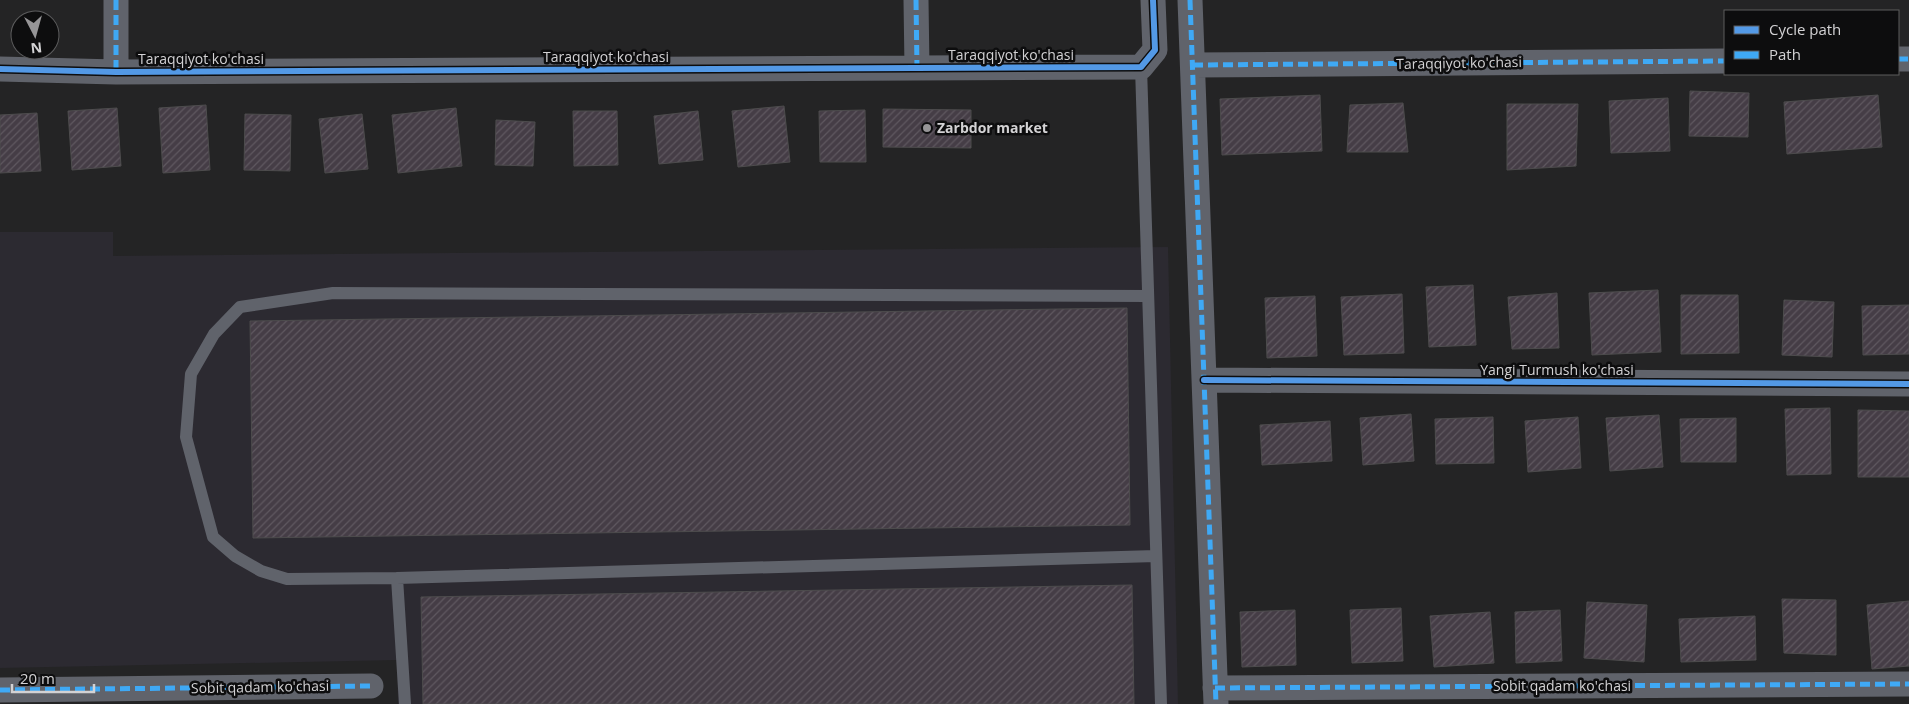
<svg xmlns="http://www.w3.org/2000/svg" width="1909" height="704" viewBox="0 0 1909 704" font-family="'Open Sans',sans-serif">
<style>
.built{fill:#2c2a31}
.building{fill:url(#building-hatch);stroke:#4d4c4d}
.lines{fill:none;stroke-linecap:round;stroke-linejoin:round}
.lane{stroke:#60636b;stroke-width:12}
.street{stroke:#60636b;stroke-width:25}
.quiet{stroke:#3fa9f5;stroke-width:5;stroke-dasharray:10 5;stroke-linecap:butt}
.cycleway-casing{stroke:#0d0d0e;stroke-width:9}
.cycleway{stroke:#5399e6;stroke-width:6}
.poi-dot{fill:#969597;stroke:#0d0d0e;stroke-width:2}
.labels{text-anchor:middle;stroke-width:5;stroke-linejoin:round;paint-order:stroke}
.street-label{font-size:14px;fill:#d3d2d4;stroke:#0d0d0e}
.poi-label{font-size:14px;font-weight:bold;fill:#d3d2d4;stroke:#0d0d0e;text-anchor:start}
</style>
<defs>
<pattern id="building-hatch" width="6" height="6" patternUnits="userSpaceOnUse" patternTransform="scale(1.25)"><rect width="6" height="6" fill="#453d46"/><path d="M-1 1l2-2M0 6l6-6M5 7l2-2" fill="none" stroke="#5f5860"/></pattern>
</defs>
<rect width="100%" height="100%" fill="#242425"/>
<path class="built" d="M0 232H113V256L1168 247 1178 704H398L397 660 0 668Z"/>
<path class="building" d="M1690 91 1749 93 1748 137 1689 136Z
M1320 95 1322 151 1222 155 1220 99Z
M1878 95 1882 147 1787 154 1784 102Z
M1668 98 1670 151 1611 153 1609 101Z
M1403 103 1408 152H1347L1350 105Z
M1507 104H1578L1576 166 1507 170Z
M206 105 210 170 163 173 159 108Z
M784 106 790 162 738 167 732 111Z
M117 108 121 166 72 170 68 111Z
M456 108 462 166 398 173 392 115Z
M883 109 971 110V148L883 147Z
M865 110 866 162H820L819 111Z
M573 111H617L618 165 574 166Z
M698 111 703 160 659 164 654 116Z
M37 113 41 171 0 173V115Z
M245 114 291 115 290 171 244 170Z
M362 114 368 169 325 173 319 119Z
M496 120 535 122 533 166 495 165Z
M1473 285 1476 345 1429 347 1426 287Z
M1658 290 1661 352 1592 355 1589 293Z
M1557 293 1559 348 1512 349 1508 297Z
M1402 294 1404 353 1344 355 1341 297Z
M1681 295H1738L1739 353 1681 354Z
M1315 296 1317 356 1267 358 1265 298Z
M1784 300 1834 302 1832 357 1782 355Z
M1909 305V354L1863 355 1862 306Z
M1127 308 1130 525 253 538 250 321Z
M1830 408 1831 474 1787 475 1785 409Z
M1858 410 1909 411V477H1858Z
M1411 414 1414 461 1363 465 1360 418Z
M1659 415 1663 467 1610 471 1606 418Z
M1493 417 1494 463 1436 464 1435 419Z
M1578 417 1581 468 1528 472 1525 421Z
M1736 418V462H1681L1680 419Z
M1330 421 1332 461 1262 465 1260 425Z
M1132 585 1134 704H423L421 597Z
M1782 599 1836 600V655L1784 653Z
M1909 601V666L1872 669 1867 605Z
M1587 602 1647 605 1644 662 1584 658Z
M1401 608 1403 661 1352 663 1350 610Z
M1295 610 1296 665 1242 667 1240 612Z
M1560 610 1562 661 1516 663 1515 612Z
M1490 612 1494 663 1434 667 1430 616Z
M1755 616 1756 660 1681 662 1679 619Z"/>
<g class="lines">
<path class="lane" d="M1141 67 1161 704
M397 578 1156 556
M405 704 397 578 287 579 261 571 235 556 213 537 186 437 191 374 214 334 240 307 333 293 1148 296"/>
<path class="street" d="M116 0V72
M916 0 917 68
M1190 0 1216 704
M1898 59H1909
M1193 65 1725 61
M0 69 116 72 1141 67 1155 50 1153 0
M1204 380 1909 384
M1215 688 1909 684
M0 690 371 686"/>
<path class="quiet" d="M116 0V72
M916 0 917 68
M1190 0 1216 704
M1898 59H1909
M1193 65 1725 61
M1215 688 1909 684
M0 690 371 686"/>
<g class="cycleway-casing">
<path id="cycleway" d="M0 69 116 72 1141 67 1155 50 1153 0
M1204 380 1909 384"/>
</g>
<use href="#cycleway" class="cycleway"/>
</g>
<circle class="poi-dot" cx="927" cy="128" r="5"/>
<g class="labels">
<g class="street-label">
<text x="1011" y="60">Taraqqiyot ko'chasi</text>
<text x="606" y="62">Taraqqiyot ko'chasi</text>
<text x="201" y="64">Taraqqiyot ko'chasi</text>
<text transform="translate(1459 63) rotate(-1)" y="5">Taraqqiyot ko'chasi</text>
<text x="1557" y="375">Yangi Turmush ko'chasi</text>
<text x="1562" y="691">Sobit qadam ko'chasi</text>
<text transform="translate(260 687) rotate(-1)" y="5">Sobit qadam ko'chasi</text>
</g>
<g class="poi-label">
<text x="937" y="133">Zarbdor market</text>
</g>
</g>
<rect x="1724" y="10" width="175" height="65" fill="#0d0d0e" stroke="#5c5c5d"/>
<rect x="1734" y="26" width="25" height="8" fill="#5399e6" stroke="#5c5c5d"/>
<text x="1769" y="35" font-size="15" fill="#d3d2d4">Cycle path</text>
<rect x="1734" y="51" width="25" height="8" fill="#3fa9f5" stroke="#5c5c5d"/>
<text x="1769" y="60" font-size="15" fill="#d3d2d4">Path</text>
<g transform="translate(35 35) rotate(174)"><circle r="24" fill="#0d0d0e" stroke="#5c5c5d"/>
<path d="M0-4L9 19L0 12L-9 19Z" fill="#969597"/>
<text y="-8" font-size="14" font-weight="bold" text-anchor="middle" fill="#d3d2d4">N</text>
</g>
<path d="M12 684v8h82v-8" fill="none" stroke="#d3d2d4" stroke-width="2.5"/>
<text x="20" y="684" font-size="15" fill="#d3d2d4" stroke="#0d0d0e" stroke-width="4" paint-order="stroke">20 m</text>
</svg>
